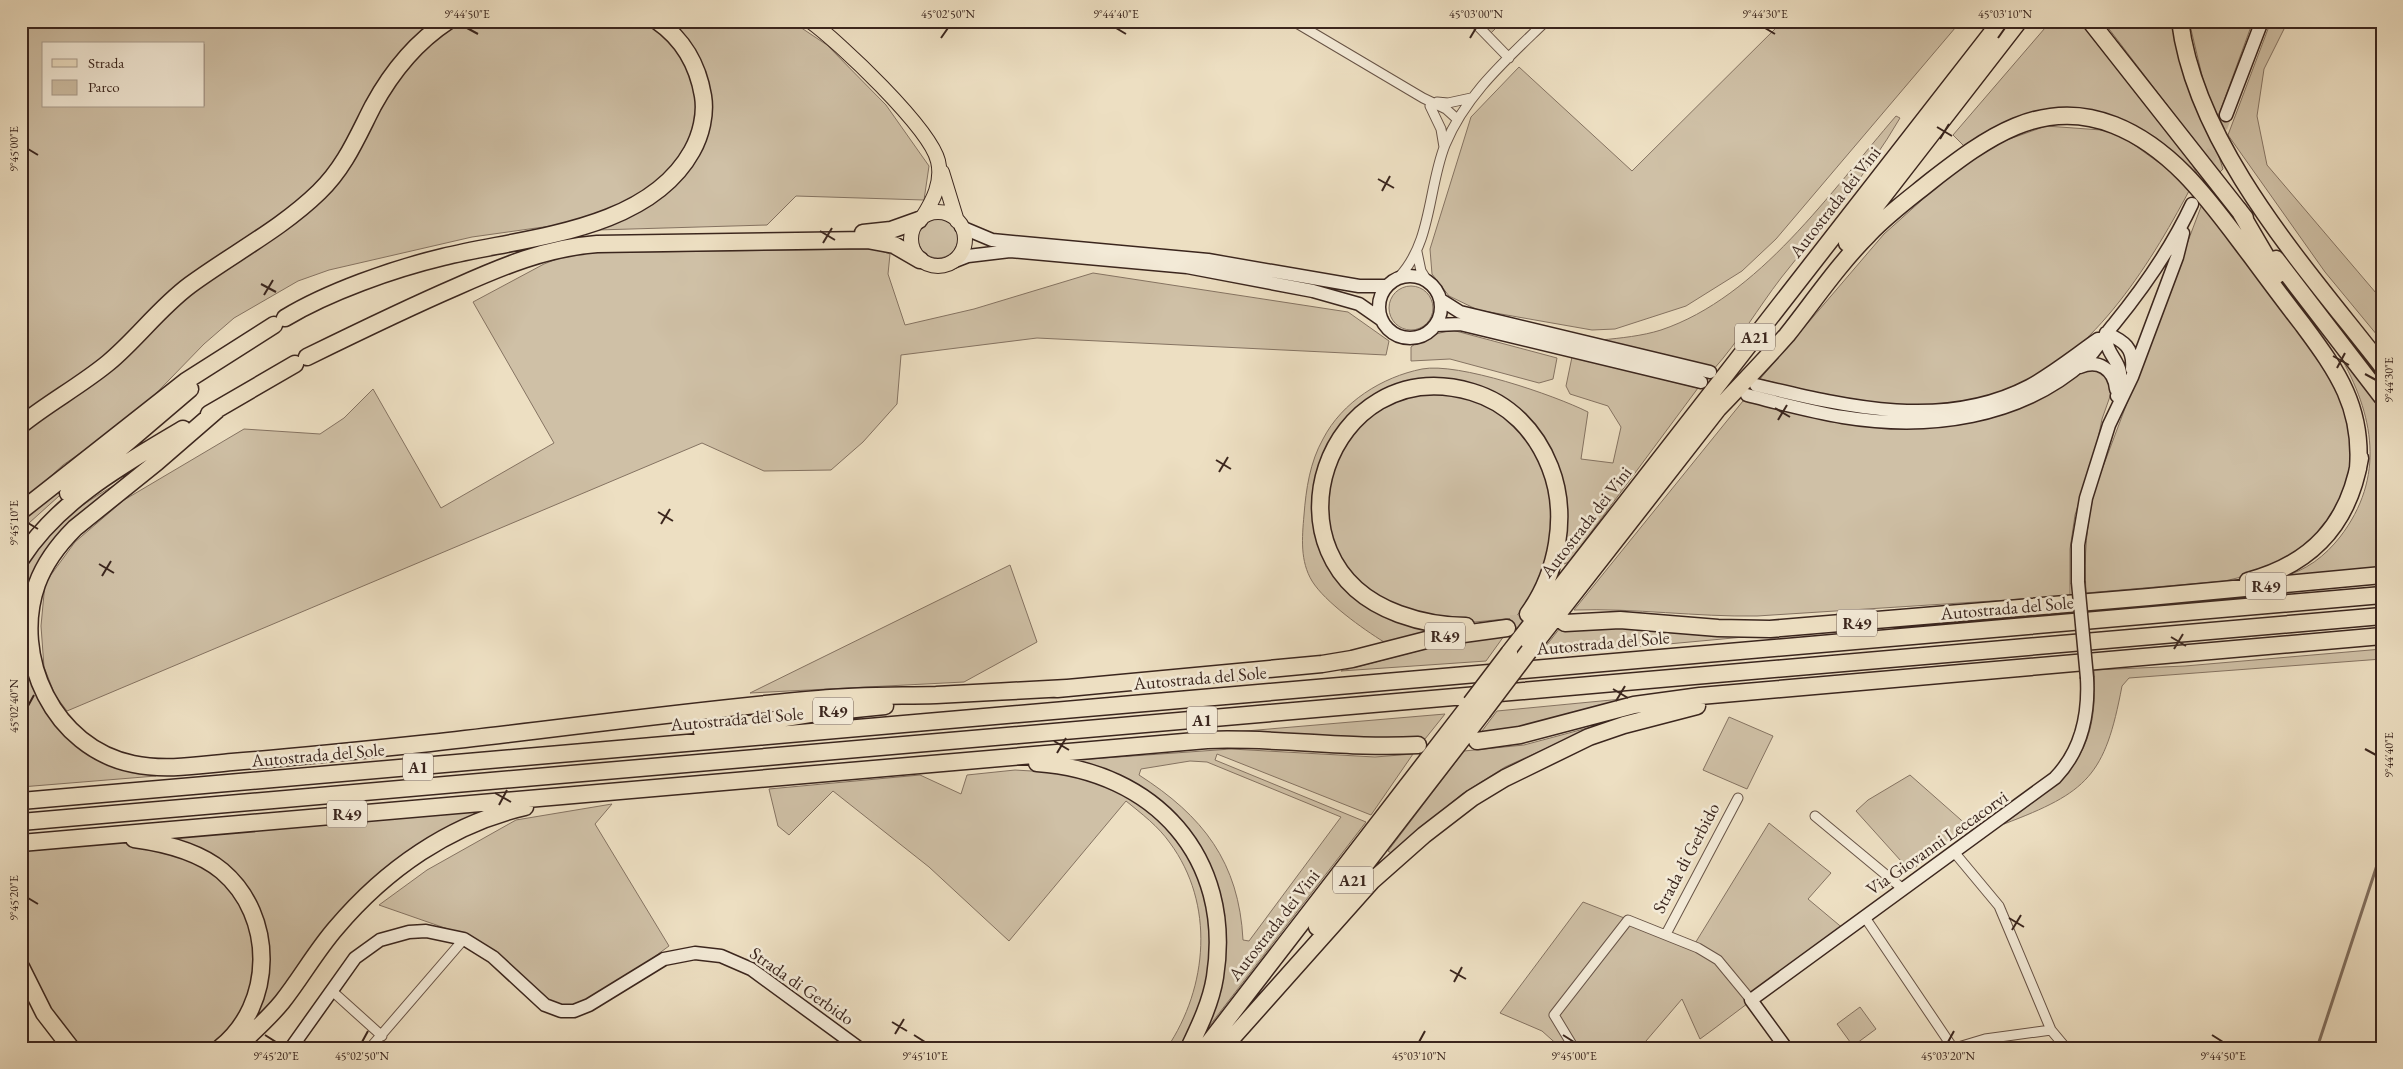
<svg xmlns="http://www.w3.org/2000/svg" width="2403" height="1069" viewBox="0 0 2403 1069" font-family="'EB Garamond',serif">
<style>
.green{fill:#cfc0a6;stroke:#857362;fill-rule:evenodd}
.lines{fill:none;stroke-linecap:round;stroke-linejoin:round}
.stream{stroke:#816f5f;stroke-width:3}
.secondary-tunnel{stroke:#c9baa1;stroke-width:12;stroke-dasharray:12 6;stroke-linecap:butt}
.highway-tunnel{stroke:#c9baa1;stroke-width:16;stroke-dasharray:16 8;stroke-linecap:butt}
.street-casing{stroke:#685447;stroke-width:11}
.secondary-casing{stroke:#3b261e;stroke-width:15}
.primary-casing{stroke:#3b261e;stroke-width:16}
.highway-casing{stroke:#3b261e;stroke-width:19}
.street{stroke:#f3ead7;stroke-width:9}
.secondary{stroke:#f3ead7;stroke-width:12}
.primary{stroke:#eddfc2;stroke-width:14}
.highway{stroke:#eddfc2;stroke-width:16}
.secondary-bridge-casing{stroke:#3b261e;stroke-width:15;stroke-linecap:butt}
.highway-bridge-casing{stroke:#3b261e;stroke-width:19;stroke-linecap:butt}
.secondary-bridge{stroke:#f3ead7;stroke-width:12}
.highway-bridge{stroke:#eddfc2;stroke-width:16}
.ticks{fill:none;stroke:#3b261e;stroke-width:2}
.labels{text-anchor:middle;stroke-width:5;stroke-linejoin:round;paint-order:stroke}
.shield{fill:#f3ead7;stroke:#726156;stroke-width:1}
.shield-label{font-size:16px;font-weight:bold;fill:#3b261e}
.street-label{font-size:18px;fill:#3b261e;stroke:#f3ead7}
.neatline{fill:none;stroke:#3b261e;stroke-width:2}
.ticks-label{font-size:12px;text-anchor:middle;fill:#3b261e}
</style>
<rect width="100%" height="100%" fill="#eddfc2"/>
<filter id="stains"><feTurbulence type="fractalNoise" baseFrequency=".004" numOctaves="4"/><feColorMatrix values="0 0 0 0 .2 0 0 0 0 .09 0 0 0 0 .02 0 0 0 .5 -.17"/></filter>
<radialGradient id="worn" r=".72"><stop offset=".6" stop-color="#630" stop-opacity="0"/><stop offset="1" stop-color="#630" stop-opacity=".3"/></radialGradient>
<path class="green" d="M21 21H438L364 116 320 185 119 346 21 419ZM44 44H204V106H44Z
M456 21H652L679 47 700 103 689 149 642 197 565 224 472 237 329 270 298 281 234 318 204 344 135 415 63 465 21 503V432L182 297 288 225 375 113 405 67 439 34Z
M668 21H791L827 45 886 105 929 166 924 200 796 196 767 225 597 230 598 227 639 210 709 117Z
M1473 21H1503L1488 36Z
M1783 21H1961L1776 239 1742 271 1686 306 1615 329 1592 330 1478 310 1449 296 1432 274 1430 249 1471 117 1519 67 1632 171Z
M2051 21H2079L2187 155 2204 187 2171 153 2074 112 1966 148 1953 135Z
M2103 21H2172C2177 45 2181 71 2191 93 2201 119 2215 142 2223 169L2219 173Z
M2189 21H2253L2218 117 2205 88Z
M2271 21H2288L2264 69 2257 116 2267 165 2382 300V341L2325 272 2228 135Z
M1896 116 1900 118C1867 175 1822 226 1781 278 1758 308 1739 341 1713 370L1601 340C1621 338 1642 336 1661 330 1759 297 1831 191 1896 116Z
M2046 126 2115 131 2180 178 2189 191C2149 266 2089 364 2003 392 1948 409 1889 407 1834 397 1809 393 1785 385 1760 379L1884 234 1959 167 1987 147Z
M2202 204 2333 379 2349 415 2354 458 2339 506 2301 553 2249 575 2225 581 2086 593C2084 555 2086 526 2095 488Z
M918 238a20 20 0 1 1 40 0a20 20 0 1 1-40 0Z
M876 249 890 254 888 274 905 325 974 309 1093 273 1348 312 1389 341 1386 355 1037 338 901 355 897 404 863 442 831 470 764 471 702 443 67 711 55 695 44 667 41 626 45 583 75 542 124 500 244 429 320 434 344 418 373 389 441 508 554 443 473 302 544 264 572 253Z
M1389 308a22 22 0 1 1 44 0a22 22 0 1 1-44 0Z
M1452 330 1557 358 1553 379 1539 383 1450 359 1411 361V347L1424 337Z
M2339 354 2382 410V570L2281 577C2306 571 2325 556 2340 537 2386 477 2374 415 2339 354Z
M1572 357 1698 388 1569 562 1564 564 1560 558 1546 445 1465 383 1361 408 1316 497 1348 590 1373 611 1401 623 1431 629 1434 634 1384 642C1363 629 1325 602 1312 581 1300 561 1302 538 1304 515 1306 489 1310 462 1323 439 1342 402 1382 377 1422 369 1458 362 1554 395 1588 412L1581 459 1613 463 1621 427 1608 406 1570 394 1566 386Z
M2084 368 2104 372 2113 388 2102 419 2095 453 2075 515 2070 549V596L1757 616C1696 617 1635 608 1574 610L1743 401 1922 428 1955 425 2020 408 2044 397Z
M1455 392 1501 410 1535 447 1551 486 1554 531 1544 572 1532 596 1515 618 1475 622 1426 618 1373 597 1335 553 1326 514 1329 475 1349 436 1376 410 1411 395Z
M118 443 29 523 21 534V523L26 518Z
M120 482 76 521 25 618 63 729 154 773 156 776 21 787V576C44 531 77 506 120 482Z
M1010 565 1037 642 964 682 750 693Z
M1603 627 1744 637 1538 656 1560 628Z
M1504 636 1486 661 1341 671 1464 639Z
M2382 649V659L2129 678 2122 686C2105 776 2088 792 2004 824 2069 776 2099 757 2094 670L2185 666Z
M1653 696 1570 717 1479 735 1497 711Z
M1445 714 1425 739 1385 743 1234 732Z
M1729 717 1773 736 1747 789 1703 770Z
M1595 726 1505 767 1462 794 1391 853 1388 851 1464 751 1524 745Z
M1231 749 1375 757 1413 754 1371 815 1217 754 1215 760 1366 822 1207 1029 1215 1000 1224 942 1181 824 1075 763 1076 760ZM1190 761 1207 762 1341 817 1249 941 1243 940C1239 862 1203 816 1139 775L1141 769Z
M1015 770 1065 773 1103 783 1143 804 1178 837 1208 896 1211 964 1201 1007 1180 1048H1167C1208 987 1215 904 1170 843 1158 826 1142 814 1126 801L1009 941 929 867 833 791 789 835 778 826 769 789 920 775 961 794 967 775Z
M1910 775 1969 827 1910 871 1856 811 1868 800Z
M612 804 595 824 669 946 589 1005 562 1011 465 935 379 905 427 870 516 820Z
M489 810 428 842 238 1042 263 995 252 900 164 836Z
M1769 823 1831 873 1808 899 1845 930 1715 1028 1700 1039 1682 999 1640 1048H1561L1542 1031 1500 1013 1583 902 1694 945Z
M112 842 142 844 191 858 235 890 258 943 251 1000 214 1048H77L69 1040 24 962 21 953V848Z
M1860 1007 1876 1029 1853 1046 1837 1024Z"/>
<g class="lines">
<path class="stream" d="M2317 1048 2382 850"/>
<path class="secondary-tunnel" d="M2196 195 2226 115"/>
<path class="highway-tunnel" d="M1510 623H1543"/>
<g class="street-casing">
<path id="street" d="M1293 21 1423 98 1446 109 1457 119
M1473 21 1509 58
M1437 102 1448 103 1471 98
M1430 106 1441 129 1444 147
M1417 252 1421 271 1426 279
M1399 277C1432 242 1428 188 1445 145 1466 94 1507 59 1546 21
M1815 816 1903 889
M1954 852 1999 906 2051 1030 2066 1048
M1864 916 1953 1048
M1666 934 1738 798
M331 990 382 1036
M370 1048 464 939
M1574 1048 1554 1015 1628 920 1698 948 1718 960 1751 1000
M1955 1048 1985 1039 2051 1030"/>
</g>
<g class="secondary-casing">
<path id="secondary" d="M2226 115 2262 21
M961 227 992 240 1208 260 1359 286H1387
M950 263 968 256 1010 251 1187 267 1313 291 1359 304 1382 320
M1379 307a31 31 0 1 1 62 0a31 31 0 1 1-62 0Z
M1441 300 1460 312 1710 372
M1436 325 1460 324 1701 382
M2106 333C2105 362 2129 358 2117 396
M2106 333C2124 341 2134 348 2132 369
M2080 367C2098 359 2114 369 2116 389
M1756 385C1844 406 1943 431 2029 386 2053 373 2075 355 2098 339
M1747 395C1779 403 1811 412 1843 417 1928 431 2021 419 2086 360 2097 350 2104 335 2114 324 2145 286 2171 249 2192 204
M2078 582V545L2086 498 2109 425 2132 377 2177 257 2183 233
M291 1048 355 958 380 940 409 932 426 931 464 939 493 957 545 1005 561 1011H574L589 1005 664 959 695 953 721 956 751 969 859 1048
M1786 1048 1751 1000 2055 778C2082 750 2089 715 2087 678"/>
</g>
<g class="primary-casing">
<path id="primary" d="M810 21C839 42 930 128 938 161 943 182 933 201 922 218
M942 172 957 221
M911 239a27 27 0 1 1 54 0a27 27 0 1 1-54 0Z"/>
</g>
<g class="highway-casing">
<path id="highway" d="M2090 21 2245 218
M2180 21C2196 148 2306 268 2382 366
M2239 210 2277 275
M863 233 891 230 919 220
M1847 243 2019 21
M2276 259 2382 397
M285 318C328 292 393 269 443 257 524 237 647 232 692 151 701 135 706 114 703 96 698 66 683 39 657 21
M307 357C356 333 405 309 456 287 503 266 546 248 597 244L867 240 894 245 920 260
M217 410 157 462 75 528C59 544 45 562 37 584 11 657 54 748 133 764 165 771 200 765 232 762 298 757 364 750 430 743 559 729 689 710 819 699 858 695 897 696 936 695 980 693 1023 690 1067 688
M1715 412C1739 387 1764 361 1787 335 1814 301 1838 265 1869 234 1888 214 1910 198 1931 181 1985 139 2042 96 2114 125 2175 149 2213 206 2251 256 2268 279 2285 302 2303 325 2338 372 2363 408 2358 469
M209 414 295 364
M21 425C48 403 80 386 108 363 137 339 159 308 190 285 232 254 281 229 319 192 345 167 357 137 373 106 391 73 416 42 448 21
M68 493 190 389
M21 511 186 381 274 325
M21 559C59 500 124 464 183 429
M2248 581C2312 564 2349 524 2360 458
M1565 623 1620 620 1718 628 1770 629 2149 597 2382 575
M1466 626C1443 626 1421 622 1399 614 1254 561 1327 349 1472 392 1509 403 1536 431 1550 467 1569 515 1557 574 1528 614
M1529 651 1721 405
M1509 653 2001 21
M1057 689 1322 664 1352 659 1434 638 1507 628
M702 732 816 713 885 706
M1477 741 1520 735 1634 705 1700 696 2382 636
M1037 763C1154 771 1234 857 1215 977 1211 1002 1200 1025 1189 1048
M21 801 2382 595
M21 822 2382 616
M134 839C164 843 198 851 222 871 275 916 275 1004 220 1048
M21 843 1207 740C1278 737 1347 749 1418 745
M1317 927 1483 712
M21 967 44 1013 71 1048
M1225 1046 1372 881 1424 835 1472 798 1505 778 1589 737 1624 725 1697 706
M236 1048C252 1033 268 1019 282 1002 301 978 316 951 336 928 385 870 450 824 525 807
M1205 1048 1471 703"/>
</g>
<use href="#street" class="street"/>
<use href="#secondary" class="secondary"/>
<use href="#primary" class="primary"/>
<use href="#highway" class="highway"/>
<g class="secondary-bridge-casing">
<path id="secondary-bridge" d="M2078 582 2087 678"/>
</g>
<g class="highway-bridge-casing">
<path id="highway-bridge" d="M1471 703 1509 653
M1483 712 1529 651"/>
</g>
<use href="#secondary-bridge" class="secondary-bridge"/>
<use href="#highway-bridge" class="highway-bridge"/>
</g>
<path class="ticks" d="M467 28 478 34M1116 28 1126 34M1765 28 1775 34M941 38 948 28M1470 38 1476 28M1998 38 2005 28M1937 127 1952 136M1940 139 1949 124M28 149 38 155M1378 179 1394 188M1382 191 1390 176M820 231 835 240M823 243 832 228M261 284 276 292M264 295 273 280M2333 356 2349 365M2337 368 2345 353M2365 374 2376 380M1775 408 1790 417M1778 420 1787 405M1216 460 1231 469M1219 472 1228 457M658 512 673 521M28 523 38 529M661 524 670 509M99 564 114 573M102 576 111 561M2171 637 2186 646M2174 649 2183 634M1613 689 1628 698M1616 701 1625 686M28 706 34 695M1054 741 1069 750M2365 749 2376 755M1057 753 1066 738M495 793 511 802M499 805 507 790M28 898 38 904M2009 918 2024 927M2012 930 2021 915M1450 970 1466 979M1454 982 1462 967M892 1022 907 1031M895 1034 904 1019M265 1035 276 1042M914 1035 925 1042M1563 1035 1574 1042M2212 1035 2223 1042M362 1042 368 1031M1419 1042 1425 1031M1948 1042 1954 1031"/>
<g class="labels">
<g class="shield">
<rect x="1735" y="323.5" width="40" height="27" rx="4"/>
<rect x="2246" y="572.5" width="40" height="27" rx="4"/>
<rect x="1837" y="609.5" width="40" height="27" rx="4"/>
<rect x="1425" y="622.5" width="40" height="27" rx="4"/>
<rect x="813" y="697.5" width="40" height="27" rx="4"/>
<rect x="1187" y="706.5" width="30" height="27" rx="4"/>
<rect x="403" y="753.5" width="30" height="27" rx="4"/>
<rect x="327" y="800.5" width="40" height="27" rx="4"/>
<rect x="1333" y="866.5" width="40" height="27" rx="4"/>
</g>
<g class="shield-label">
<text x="1755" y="343">A21</text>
<text x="2266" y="592">R49</text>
<text x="1857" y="629">R49</text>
<text x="1445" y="642">R49</text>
<text x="833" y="717">R49</text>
<text x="1202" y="726">A1</text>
<text x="418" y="773">A1</text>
<text x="347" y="820">R49</text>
<text x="1353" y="886">A21</text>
</g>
<g class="street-label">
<text transform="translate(1835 202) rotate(-52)" y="6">Autostrada dei Vini</text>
<text transform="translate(1586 522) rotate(-52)" y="6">Autostrada dei Vini</text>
<text transform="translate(2007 608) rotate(-5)" y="6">Autostrada del Sole</text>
<text transform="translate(1603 643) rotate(-5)" y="6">Autostrada del Sole</text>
<text transform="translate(1200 678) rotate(-5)" y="6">Autostrada del Sole</text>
<text transform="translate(737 719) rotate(-5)" y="6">Autostrada del Sole</text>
<text transform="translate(318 755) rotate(-5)" y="6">Autostrada del Sole</text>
<text transform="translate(1937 843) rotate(-35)" y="6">Via Giovanni Leccacorvi</text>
<text transform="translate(1686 858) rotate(-62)" y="6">Strada di Gerbido</text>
<text transform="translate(1274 925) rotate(-52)" y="6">Autostrada dei Vini</text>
<text transform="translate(802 986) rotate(35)" y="6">Strada di Gerbido</text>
</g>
</g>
<rect width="2403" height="1069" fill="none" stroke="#eddfc2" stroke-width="55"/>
<rect x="42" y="42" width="162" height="65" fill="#f3ead7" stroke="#a99c8d"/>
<rect x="52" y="59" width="25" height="8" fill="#eddfc2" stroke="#a99c8d"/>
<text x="88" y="68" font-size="15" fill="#3b261e">Strada</text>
<rect x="52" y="80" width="25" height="15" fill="#cfc0a6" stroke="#a99c8d"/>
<text x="88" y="92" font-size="15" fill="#3b261e">Parco</text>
<rect x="28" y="28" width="2348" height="1014" class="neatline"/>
<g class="ticks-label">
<text x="467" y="18">9°44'50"E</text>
<text x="948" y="18">45°02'50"N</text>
<text x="1116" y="18">9°44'40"E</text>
<text x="1476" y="18">45°03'00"N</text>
<text x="1765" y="18">9°44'30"E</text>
<text x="2005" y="18">45°03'10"N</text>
<text transform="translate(14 149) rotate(-90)" y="4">9°45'00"E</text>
<text transform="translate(2389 380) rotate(-90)" y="4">9°44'30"E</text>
<text transform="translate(14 523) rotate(-90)" y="4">9°45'10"E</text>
<text transform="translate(14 706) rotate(-90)" y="4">45°02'40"N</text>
<text transform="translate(2389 755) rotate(-90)" y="4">9°44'40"E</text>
<text transform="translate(14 898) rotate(-90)" y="4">9°45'20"E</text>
<text x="276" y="1060">9°45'20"E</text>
<text x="362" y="1060">45°02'50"N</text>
<text x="925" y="1060">9°45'10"E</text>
<text x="1419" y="1060">45°03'10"N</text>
<text x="1574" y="1060">9°45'00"E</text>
<text x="1948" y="1060">45°03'20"N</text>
<text x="2223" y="1060">9°44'50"E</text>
</g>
<rect width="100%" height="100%" filter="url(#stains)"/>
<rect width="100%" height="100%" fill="url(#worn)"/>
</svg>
